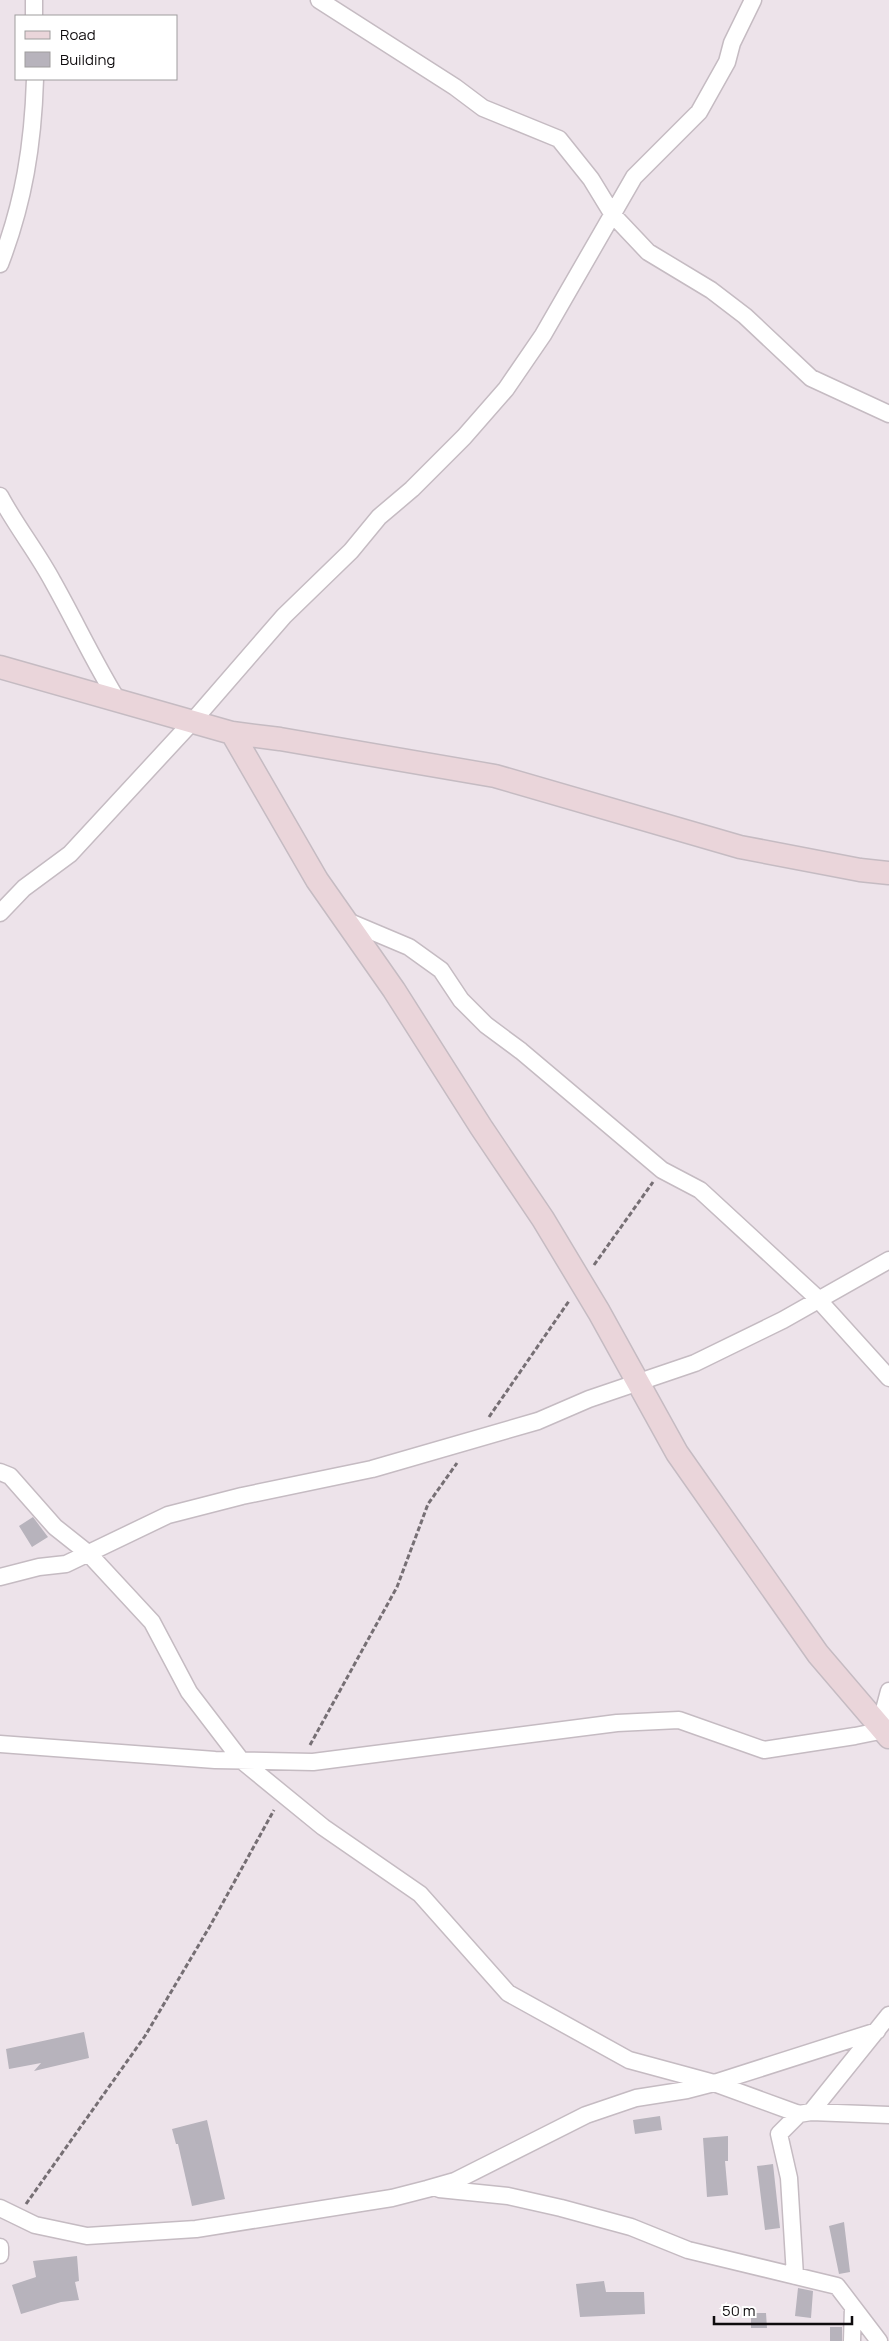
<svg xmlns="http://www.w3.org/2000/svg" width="889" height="2341" font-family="Manrope,sans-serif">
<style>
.building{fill:#b7b3bc}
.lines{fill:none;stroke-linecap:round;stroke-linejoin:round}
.street-casing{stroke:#c5bbc2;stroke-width:19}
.secondary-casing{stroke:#c5bbc2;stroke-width:25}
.path{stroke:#766f74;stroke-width:3;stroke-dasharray:5 2.5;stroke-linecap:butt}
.street{stroke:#fff;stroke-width:16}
.secondary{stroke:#ead5da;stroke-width:22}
</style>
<rect width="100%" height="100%" fill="#ede3ea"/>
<!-- building -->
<path class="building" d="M33,1517L48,1537L32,1547L19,1526Z
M84,2032L89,2058L34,2071L41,2063L9,2069L6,2049Z
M660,2116L662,2130L635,2134L633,2120Z
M207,2120L225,2199L192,2206L178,2144H176L172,2129Z
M728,2136V2161H725L728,2195L707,2197L703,2138Z
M773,2164L780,2228L765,2230L757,2166Z
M844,2222L850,2272L839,2274L829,2226Z
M77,2256L79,2281L75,2282L79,2300L61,2302L21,2314L12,2285L36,2277L33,2261Z
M604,2281L606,2292H644L645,2314L580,2317L576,2284Z
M798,2288L813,2291L811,2318L795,2316Z
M751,2313H766L767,2328H751Z
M830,2327H842V2341H830Z"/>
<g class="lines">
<!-- street casing -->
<g class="street-casing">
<path id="street" d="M319,0L455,87L483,108L559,139L591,179L613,215L648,252L711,290L745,316L811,378L889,414
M34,16V0
M0,264C24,202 33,144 35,79
M0,496C16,526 37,552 53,582C75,621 94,662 118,701
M0,913L24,888L70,854L192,722L284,616L351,551L379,517L412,489L464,437L506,389L543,335L634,177L699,112L727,62L732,43L753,0
M345,920L409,947L441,970L461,1000L486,1025L521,1051L662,1170L700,1190L815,1296L889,1378
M0,1472L10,1476L55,1527L89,1554L152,1622L189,1692L241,1760L323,1827L420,1894L508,1993L629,2060L714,2083L877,2031
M0,1577L39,1567L66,1564L168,1515L242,1496L372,1469L538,1421L589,1399L695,1363L783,1320L889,1260
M880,1725L889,1691
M0,1744L215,1760L313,1762L617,1723L679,1720L764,1750L855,1736L889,1729
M811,2112L889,2015
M439,2189L508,2196L561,2208L631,2227L688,2250L837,2286L879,2341
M0,2208L35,2225L87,2236L196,2229L392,2198L427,2189L455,2181L586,2115L636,2098L687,2090L714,2083L799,2114L811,2112L889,2115
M0,2247V2255
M795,2276L789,2178L779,2134L799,2114
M852,2341L853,2307"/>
</g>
<!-- secondary casing -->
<g class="secondary-casing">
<path id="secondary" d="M0,667L232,733L280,739L495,776L740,847L860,870L889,873
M232,733L317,880L394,990L481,1127L543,1219L599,1312L677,1453L818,1654L889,1737"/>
</g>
<!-- path -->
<path class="path" d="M594,1265L653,1182
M489,1417L569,1301
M310,1745L397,1587L428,1504L457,1463
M26,2204L145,2036L210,1926L274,1810"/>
<!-- street -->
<use href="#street" class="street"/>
<!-- secondary -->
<use href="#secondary" class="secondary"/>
</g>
<!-- legend -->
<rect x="15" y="15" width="162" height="65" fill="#ffffff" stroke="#9f9d9e"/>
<rect x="25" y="31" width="25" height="8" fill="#ead5da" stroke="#9f9d9e"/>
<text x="60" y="40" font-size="15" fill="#0e0b0d">Road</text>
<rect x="25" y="52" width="25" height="15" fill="#b7b3bc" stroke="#9f9d9e"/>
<text x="60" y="65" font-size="15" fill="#0e0b0d">Building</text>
<!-- scale -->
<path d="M714 2316v8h138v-8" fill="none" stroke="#0e0b0d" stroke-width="2.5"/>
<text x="722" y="2316" font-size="15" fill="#0e0b0d" stroke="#ffffff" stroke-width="4" paint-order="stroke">50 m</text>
</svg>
